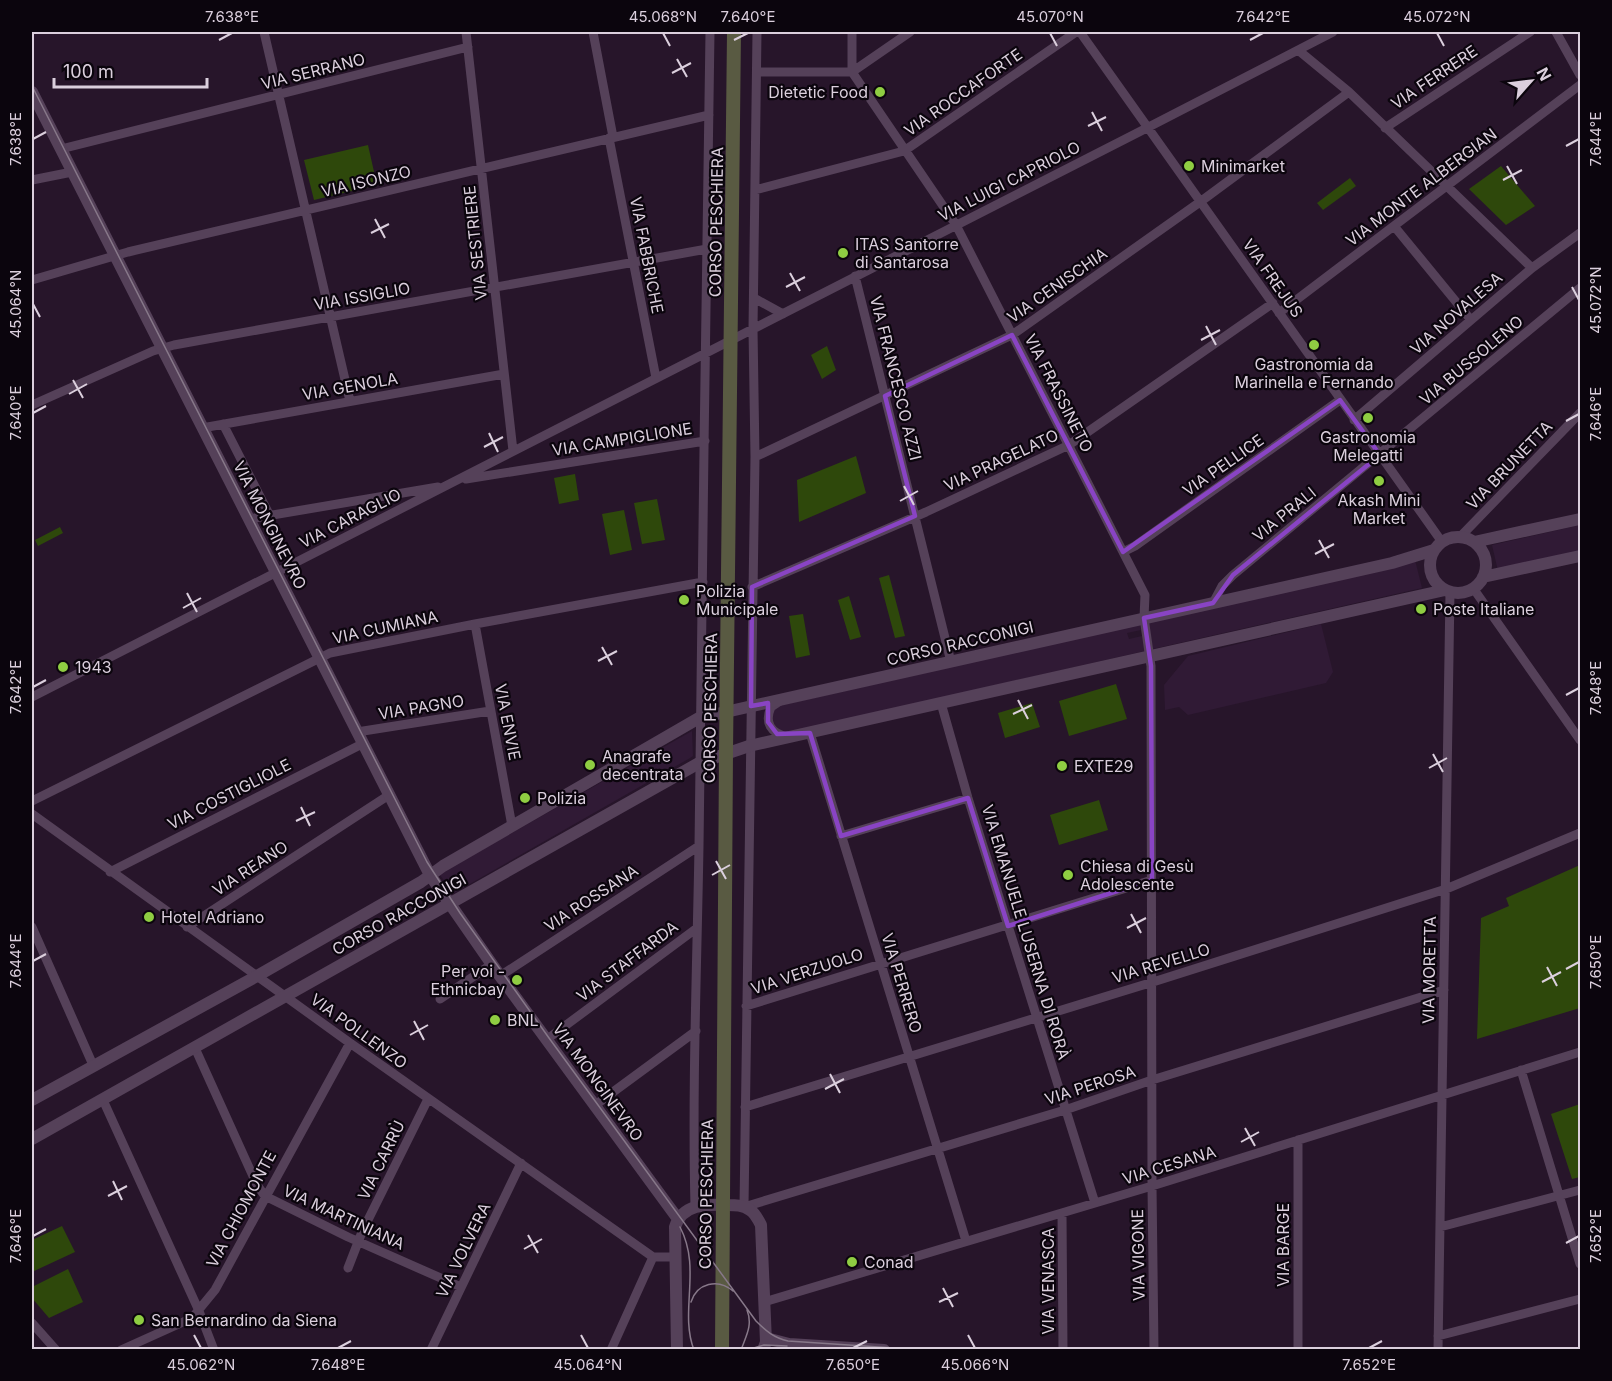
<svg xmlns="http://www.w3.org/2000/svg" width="1612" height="1381" font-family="Inter,sans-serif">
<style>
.built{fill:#301a35}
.green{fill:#2e480b}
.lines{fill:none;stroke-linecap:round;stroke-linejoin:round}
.minor{stroke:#554159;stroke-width:9}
.tertiary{stroke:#554159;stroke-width:12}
.secondary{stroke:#595a42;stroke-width:14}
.tram{stroke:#877889;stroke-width:1.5}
.marked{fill:none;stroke:#8944c4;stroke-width:4.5;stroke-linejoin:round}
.ticks{fill:none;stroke:#dbcfdd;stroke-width:2}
.poi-dot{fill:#8fcd42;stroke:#0b050d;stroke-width:2}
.labels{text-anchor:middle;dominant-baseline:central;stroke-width:4.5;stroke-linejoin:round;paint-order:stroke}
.street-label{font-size:16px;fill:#dbcfdd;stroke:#0b050d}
.poi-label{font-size:16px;fill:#dbcfdd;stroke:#0b050d;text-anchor:start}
.neatline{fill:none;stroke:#dbcfdd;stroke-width:2}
.ticks-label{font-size:15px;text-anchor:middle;fill:#dbcfdd}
</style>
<rect width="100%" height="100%" fill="#27152a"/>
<!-- built -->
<path class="built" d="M1580,525V553L1498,571L1492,545Z
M1415,560L1422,588L1153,649L1148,621Z
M1140,624L1141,630L1127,633L1129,639L1142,636L1145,651L791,732H778L771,721L774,709L778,706Z
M1321,624L1333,672L1326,683L1188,715L1179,707L1165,710L1164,685L1188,656Z
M692,731L693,756L690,758L454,893L439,874Z"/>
<!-- green -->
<path class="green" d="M368,145L377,185L314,200L304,160Z
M1501,166L1535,206L1506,225L1469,189Z
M1350,178L1356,186L1323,210L1317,203Z
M827,346L836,370L822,379L811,355Z
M856,456L866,493L799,522L797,480Z
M575,474L579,500L559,504L554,478Z
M657,499L665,540L642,544L634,503Z
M624,510L632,550L610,555L602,514Z
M60,527L63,533L38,546L35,540Z
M889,575L905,636L895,638L879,578Z
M849,596L861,637L850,640L838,600Z
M803,614L810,655L796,658L789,616Z
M1116,684L1127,719L1069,736L1059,701Z
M1032,703L1040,727L1005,738L998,713Z
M1099,800L1108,830L1059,845L1050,815Z
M1580,865V1008L1477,1039L1481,918L1509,906L1506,898Z
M1580,1104V1177L1572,1179L1551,1114Z
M62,1226L75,1252L32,1272V1240Z
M68,1269L83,1302L49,1318L32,1298V1287Z"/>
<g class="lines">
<!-- minor -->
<path class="minor" d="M264,32L350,401
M466,32L513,451
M593,32L613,137
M757,32L753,329L755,457L744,1207L1065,1110L1152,1080L1444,990
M852,32V72L956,225L1145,595L1144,618L1151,666L1152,1186L1154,1350
M1080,32L1442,542
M1556,32L1580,75
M1298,50L1349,92L1532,268
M757,72H852L910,32
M1385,128L1530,32
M609,138L656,378
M61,149L468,47
M32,180L72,172
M755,190L904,151L1076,32
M1394,226L1471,320
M855,276L951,662
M32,280L128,252L709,115
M754,298L783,314
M1279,313L1580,85
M32,405L153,351L174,345L707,249
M1354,420L1532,268L1580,233
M223,424L270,516
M202,428L504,374
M755,457L1012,335L1200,202L1349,92
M466,479L705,441
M249,519L438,487
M1460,537L1580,413
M1123,552L1135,546L1340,400
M752,587L926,512L1069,445L1273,303
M1473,588L1580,740
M1213,603L1222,586L1233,575L1580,288
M475,624L512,826
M32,697L1139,132L1333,32
M780,701L771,707C764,723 771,733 787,737
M941,703L968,798L1095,1203
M357,732L490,711
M810,733L966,1241
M32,801L330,653L475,624L703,582
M32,814L350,1043L653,1257H675
M841,836L968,798
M110,872L362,744
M32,927L93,1065
M187,927L389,795
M500,976L699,846
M440,999L492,964
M746,1006L1152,880
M546,1040L697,928
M195,1048L257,1185L265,1196L348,1237L461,1287
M1521,1070L1580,1264
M103,1100L199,1311L214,1350
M594,1106L696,1031
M745,1107L1153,982L1446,889L1580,833
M1298,1140V1350
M695,1207C692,1087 697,966 699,846C702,575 706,303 710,32
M1062,1213L1063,1350
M1440,1227L1580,1190
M348,1268L362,1232L428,1099
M764,1302L1152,1186L1580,1052
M32,1323L56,1350
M1438,1336L1580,1299
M121,1350L192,1318L215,1290L350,1043
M431,1350L521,1163
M611,1350L653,1257
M1438,1350L1450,592"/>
<!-- tertiary -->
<path class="tertiary" d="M32,92L430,875L500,976L678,1219
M1430 565a28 28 0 1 1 56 0a28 28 0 1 1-56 0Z
M1474,542L1580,519
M1483,577L1580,556
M32,1100L257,976L421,882L443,866L699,718L1392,563L1434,550
M32,1139L699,763L749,746L1445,590
M766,1338L789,1344L884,1350
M677,1350L675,1227C682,1204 706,1204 727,1205C735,1205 743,1205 750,1210C755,1213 758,1219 761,1225L766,1342L763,1350"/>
<!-- secondary -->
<path class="secondary" d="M722,1350L726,753L734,32"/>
<!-- tram -->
<path class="tram" d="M32,86L427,862L460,913L549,1038L756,1321C766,1331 774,1338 788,1341L924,1350
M680,1227C702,1269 679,1311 694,1350
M691,1302C697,1283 718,1278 733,1291
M741,1350C746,1336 753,1325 747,1310
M747,1350L764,1345L787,1346"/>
</g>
<!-- marked area -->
<path class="marked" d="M1012,335L1123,552L1340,400L1380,455L1233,575L1213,603L1144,618L1151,666L1152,880L1008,926L968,798L841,836L810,733L777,734L768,722V703L751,706L752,587L915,516L885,396Z"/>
<!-- ticks -->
<path class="ticks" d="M663,33L670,46M1050,33L1057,46M1437,33L1444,46M219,40L232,33M734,40L748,33M1250,40L1263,33M677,59L687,77M672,73L691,63M1092,112L1102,131M1088,126L1106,117M33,139L46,132M1566,146L1579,139M1507,166L1517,184M1503,180L1522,170M375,219L385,238M371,233L389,224M790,273L800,291M786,287L805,277M1572,287L1579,300M33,304L40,317M1206,326L1216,345M1201,340L1220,330M73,380L83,398M69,394L87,384M33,413L46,406M1566,421L1579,414M489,433L498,452M484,447L503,437M904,486L914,505M900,501L918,491M1319,540L1329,558M1315,554L1334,544M187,593L197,612M183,608L201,598M602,647L612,665M598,661L617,651M33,687L46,680M1566,695L1579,688M1018,700L1028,719M1013,714L1032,705M1433,754L1443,772M1429,768L1447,758M301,807L310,826M296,821L315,812M716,861L726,879M712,875L730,865M1131,914L1141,933M1127,928L1146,918M33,961L46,954M1547,967L1557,986M1566,969L1579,962M1542,982L1561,972M414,1021L424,1040M410,1035L428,1025M830,1074L840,1093M825,1089L844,1079M1245,1128L1255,1146M1241,1142L1259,1132M113,1181L122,1200M108,1196L127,1186M528,1235L538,1253M33,1236L46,1229M1566,1243L1579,1236M524,1249L542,1239M943,1288L953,1307M939,1302L958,1293M194,1335L201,1348M581,1335L588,1348M968,1335L975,1348M338,1348L351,1341M853,1348L867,1341M1369,1348L1382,1341"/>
<!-- markers -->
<g class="poi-dot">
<circle cx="880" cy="92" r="6"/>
<circle cx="1189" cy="166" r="6"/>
<circle cx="843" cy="253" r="6"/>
<circle cx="1314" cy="345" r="6"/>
<circle cx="1368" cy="418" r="6"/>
<circle cx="1379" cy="481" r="6"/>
<circle cx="684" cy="600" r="6"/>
<circle cx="1421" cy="609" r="6"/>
<circle cx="63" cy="667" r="6"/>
<circle cx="590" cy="765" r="6"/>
<circle cx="1062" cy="766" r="6"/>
<circle cx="525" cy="798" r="6"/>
<circle cx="1068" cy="875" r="6"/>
<circle cx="149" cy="917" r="6"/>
<circle cx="517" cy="980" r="6"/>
<circle cx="495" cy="1020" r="6"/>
<circle cx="852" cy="1262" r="6"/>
<circle cx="139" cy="1320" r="6"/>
</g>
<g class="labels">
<!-- street labels -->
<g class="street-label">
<text transform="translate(313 71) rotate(-14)">VIA SERRANO</text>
<text transform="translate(1434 77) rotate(-34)">VIA FERRERE</text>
<text transform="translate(963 92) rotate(-35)">VIA ROCCAFORTE</text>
<text transform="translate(366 181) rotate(-13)">VIA ISONZO</text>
<text transform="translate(1009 181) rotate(-27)">VIA LUIGI CAPRIOLO</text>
<text transform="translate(1421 187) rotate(-37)">VIA MONTE ALBERGIAN</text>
<text transform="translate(716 222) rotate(-89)">CORSO PESCHIERA</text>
<text transform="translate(475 243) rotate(-96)">VIA SESTRIERE</text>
<text transform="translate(647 255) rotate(79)">VIA FABBRICHE</text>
<text transform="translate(1273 278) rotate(55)">VIA FREJUS</text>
<text transform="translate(1057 285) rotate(-35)">VIA CENISCHIA</text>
<text transform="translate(362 296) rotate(-10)">VIA ISSIGLIO</text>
<text transform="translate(1456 313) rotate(-41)">VIA NOVALESA</text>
<text transform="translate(1471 360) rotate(-40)">VIA BUSSOLENO</text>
<text transform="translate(896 378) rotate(76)">VIA FRANCESCO AZZI</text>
<text transform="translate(350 386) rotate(-10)">VIA GENOLA</text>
<text transform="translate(1059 393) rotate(63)">VIA FRASSINETO</text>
<text transform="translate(622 439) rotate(-9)">VIA CAMPIGLIONE</text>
<text transform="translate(1001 460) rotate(-25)">VIA PRAGELATO</text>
<text transform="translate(1223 465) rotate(-35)">VIA PELLICE</text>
<text transform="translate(1509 465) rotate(-46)">VIA BRUNETTA</text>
<text transform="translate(1284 514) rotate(-39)">VIA PRALI</text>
<text transform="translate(350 518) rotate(-27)">VIA CARAGLIO</text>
<text transform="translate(270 525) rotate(63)">VIA MONGINEVRO</text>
<text transform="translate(385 627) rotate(-12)">VIA CUMIANA</text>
<text transform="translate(960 643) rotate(-13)">CORSO RACCONIGI</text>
<text transform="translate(421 707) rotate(-9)">VIA PAGNO</text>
<text transform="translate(710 708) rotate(-89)">CORSO PESCHIERA</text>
<text transform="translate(508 722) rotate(79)">VIA ENVIE</text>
<text transform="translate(229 794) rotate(-27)">VIA COSTIGLIOLE</text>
<text transform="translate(250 868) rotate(-33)">VIA REANO</text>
<text transform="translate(591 898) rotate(-33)">VIA ROSSANA</text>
<text transform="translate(399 914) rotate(-29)">CORSO RACCONIGI</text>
<text transform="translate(1026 932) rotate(73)">VIA EMANUELE LUSERNA DI RORÀ</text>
<text transform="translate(627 961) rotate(-37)">VIA STAFFARDA</text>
<text transform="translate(1161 963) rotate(-17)">VIA REVELLO</text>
<text transform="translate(1429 970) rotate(-89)">VIA MORETTA</text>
<text transform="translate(807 971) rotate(-18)">VIA VERZUOLO</text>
<text transform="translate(902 983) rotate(73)">VIA PERRERO</text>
<text transform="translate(359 1031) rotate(36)">VIA POLLENZO</text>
<text transform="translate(598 1082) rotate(54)">VIA MONGINEVRO</text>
<text transform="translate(1090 1085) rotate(-18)">VIA PEROSA</text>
<text transform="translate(381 1160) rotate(-64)">VIA CARRÙ</text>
<text transform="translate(1169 1165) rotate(-17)">VIA CESANA</text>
<text transform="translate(706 1194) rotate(-89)">CORSO PESCHIERA</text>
<text transform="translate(241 1209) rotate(-62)">VIA CHIOMONTE</text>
<text transform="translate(344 1217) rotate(25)">VIA MARTINIANA</text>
<text transform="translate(1283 1245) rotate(-90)">VIA BARGE</text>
<text transform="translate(463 1250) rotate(-64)">VIA VOLVERA</text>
<text transform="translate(1138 1255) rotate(-91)">VIA VIGONE</text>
<text transform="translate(1048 1281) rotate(-90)">VIA VENASCA</text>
</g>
<!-- poi labels -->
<g class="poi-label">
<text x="868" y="92" text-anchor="end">Dietetic Food</text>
<text x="1201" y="166">Minimarket</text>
<text x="855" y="244">ITAS Santorre<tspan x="855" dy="18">di Santarosa</tspan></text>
<text x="1314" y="364" text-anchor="middle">Gastronomia da<tspan x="1314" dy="18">Marinella e Fernando</tspan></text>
<text x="1368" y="437" text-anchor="middle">Gastronomia<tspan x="1368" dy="18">Melegatti</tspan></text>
<text x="1379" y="500" text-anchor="middle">Akash Mini<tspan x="1379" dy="18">Market</tspan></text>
<text x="696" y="591">Polizia<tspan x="696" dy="18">Municipale</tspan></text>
<text x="1433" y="609">Poste Italiane</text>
<text x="75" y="667">1943</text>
<text x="602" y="756">Anagrafe<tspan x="602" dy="18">decentrata</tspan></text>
<text x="1074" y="766">EXTE29</text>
<text x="537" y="798">Polizia</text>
<text x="1080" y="866">Chiesa di Gesù<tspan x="1080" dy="18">Adolescente</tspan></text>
<text x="161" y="917">Hotel Adriano</text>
<text x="505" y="971" text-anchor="end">Per voi -<tspan x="505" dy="18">Ethnicbay</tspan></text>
<text x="507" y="1020">BNL</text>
<text x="864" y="1262">Conad</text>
<text x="151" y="1320">San Bernardino da Siena</text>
</g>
</g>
<!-- border -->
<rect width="1612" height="1381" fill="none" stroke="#0b050d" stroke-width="66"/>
<!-- north arrow -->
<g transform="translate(1531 81) rotate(62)" stroke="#0b050d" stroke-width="4.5" paint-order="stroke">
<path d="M0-4.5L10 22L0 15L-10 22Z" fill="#dbcfdd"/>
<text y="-9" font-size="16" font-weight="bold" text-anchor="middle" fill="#dbcfdd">N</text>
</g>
<!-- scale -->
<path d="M54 78v9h153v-9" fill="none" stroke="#dbcfdd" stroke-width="3"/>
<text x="63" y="78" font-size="18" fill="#dbcfdd" stroke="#0b050d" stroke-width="4.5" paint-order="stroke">100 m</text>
<rect x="33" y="33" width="1546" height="1315" class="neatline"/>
<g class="ticks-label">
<text x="232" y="22">7.638°E</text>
<text x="663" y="22">45.068°N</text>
<text x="748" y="22">7.640°E</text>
<text x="1050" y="22">45.070°N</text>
<text x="1263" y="22">7.642°E</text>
<text x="1437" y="22">45.072°N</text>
<text transform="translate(16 139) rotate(-90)" y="5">7.638°E</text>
<text transform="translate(1596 139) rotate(-90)" y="5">7.644°E</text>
<text transform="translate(1596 300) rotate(-90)" y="5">45.072°N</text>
<text transform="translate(16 304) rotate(-90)" y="5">45.064°N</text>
<text transform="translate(16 413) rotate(-90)" y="5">7.640°E</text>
<text transform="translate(1596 414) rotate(-90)" y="5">7.646°E</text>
<text transform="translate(16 687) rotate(-90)" y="5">7.642°E</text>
<text transform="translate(1596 688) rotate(-90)" y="5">7.648°E</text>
<text transform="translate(16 961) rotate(-90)" y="5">7.644°E</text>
<text transform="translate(1596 962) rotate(-90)" y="5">7.650°E</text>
<text transform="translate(16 1236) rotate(-90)" y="5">7.646°E</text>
<text transform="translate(1596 1236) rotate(-90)" y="5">7.652°E</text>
<text x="201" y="1370">45.062°N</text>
<text x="338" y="1370">7.648°E</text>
<text x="588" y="1370">45.064°N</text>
<text x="853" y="1370">7.650°E</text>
<text x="975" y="1370">45.066°N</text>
<text x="1369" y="1370">7.652°E</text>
</g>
</svg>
